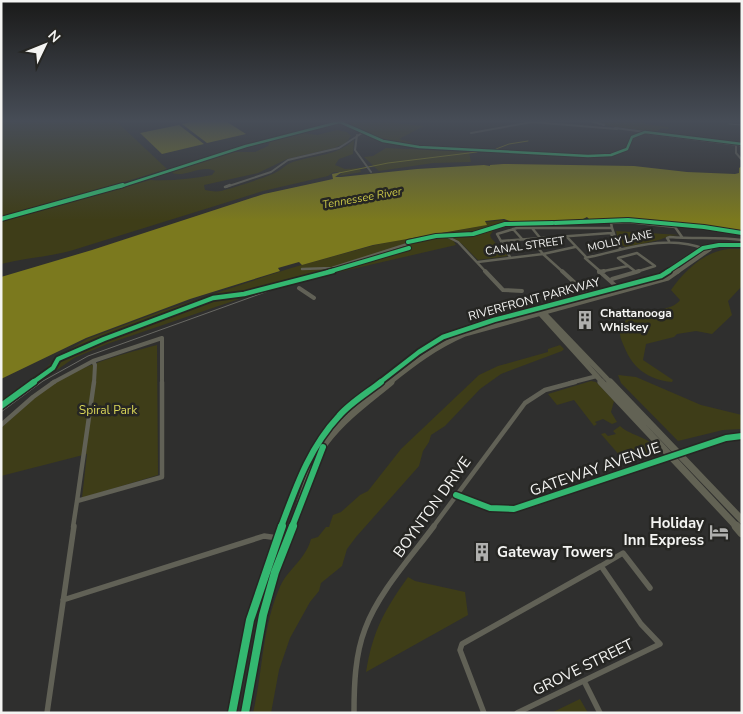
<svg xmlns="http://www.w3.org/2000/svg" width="743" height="714" font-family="'Nunito Sans',sans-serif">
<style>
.green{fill:#3e3d18}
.water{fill:#7b791e}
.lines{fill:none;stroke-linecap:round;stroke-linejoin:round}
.stream{stroke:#7b791e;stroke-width:1}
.minor-far4{stroke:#616156;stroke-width:2}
.minor-far3{stroke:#616156;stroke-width:2.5}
.minor-far2{stroke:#616156;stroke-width:4}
.minor-far1{stroke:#616156;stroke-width:4.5}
.minor{stroke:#616156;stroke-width:5.5}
.secondary-far4{stroke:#626254;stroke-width:3}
.secondary-far3{stroke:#626254;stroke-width:4}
.secondary-far2{stroke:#626254;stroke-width:5}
.secondary-far1{stroke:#626254;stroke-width:7}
.secondary{stroke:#626254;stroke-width:9}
.rail{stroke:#686863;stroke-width:1}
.cycleway-far4-casing{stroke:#262623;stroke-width:4.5}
.cycleway-far3-casing{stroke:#262623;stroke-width:6}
.cycleway-far2-casing{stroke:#262623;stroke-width:8}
.cycleway-far1-casing{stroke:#262623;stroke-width:9}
.cycleway-casing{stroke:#262623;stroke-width:11}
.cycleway-far4{stroke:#33b770;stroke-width:2.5}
.cycleway-far3{stroke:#33b770;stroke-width:4}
.cycleway-far2{stroke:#33b770;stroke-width:4.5}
.cycleway-far1{stroke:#33b770;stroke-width:6}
.cycleway{stroke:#33b770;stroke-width:8}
.labels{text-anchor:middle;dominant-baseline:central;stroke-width:5;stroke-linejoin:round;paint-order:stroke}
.far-water-label{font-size:11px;font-style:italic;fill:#cac748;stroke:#262623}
.far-street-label{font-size:11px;fill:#f4f4f2;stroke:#262623}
.street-label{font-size:12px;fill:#f4f4f2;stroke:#262623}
.poi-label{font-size:12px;font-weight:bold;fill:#f4f4f2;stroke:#262623;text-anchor:start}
.park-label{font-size:12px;fill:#dad659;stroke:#262623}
.near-street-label{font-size:15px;fill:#f4f4f2;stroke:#262623}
.near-poi-label{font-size:15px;font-weight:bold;fill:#f4f4f2;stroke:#262623;text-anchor:end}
</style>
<rect width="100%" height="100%" fill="#2f2f2e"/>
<!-- green -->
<path class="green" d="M1,120H115L167,169L78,196L1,216Z
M353,120H396L393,121L395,123L424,126L399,139L413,143C398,149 362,133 348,123Z
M594,120H643L645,124L668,127L669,129L661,128L656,132L608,126Z
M337,130L347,132L351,136L346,143L334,148L287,159L258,173L204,185L205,190C211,191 215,192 221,191C232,188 272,176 280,170C284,167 287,164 293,162C314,155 337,156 354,140L353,154L339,159L335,165L345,169L360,168L361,172L339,176L343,172H334L328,176L263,191L70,251C47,257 24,258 1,264V222L150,180C171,181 192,179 212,175L215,171C202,164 185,178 172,173L179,168L230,152H255L268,146L270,142L279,138L303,133L317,135Z
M386,148L469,152L471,162L433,163L379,171L364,157L373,156Z
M503,220L511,223L495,225L488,228L493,231L490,235L491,238L508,256L478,260L462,244L451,237L456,245L274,287L107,344L74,358L1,409V400L45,369L57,357L87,339L159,312L291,268L375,245L423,235L448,234V232L486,225V222Z
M616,231L680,235L668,236C664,240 635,245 626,247L619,244Z
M728,249H742V286L728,301L732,315L712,334L696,331L677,334L674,337L646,344L643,360L673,380L672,382C659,381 646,376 637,367C630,360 627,353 623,344C605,306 668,318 680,300L671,290C685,270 704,252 728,249Z
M157,345L158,475L82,498L87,454L1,476V428C13,416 25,403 39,393C74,367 115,356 157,345Z
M560,345L564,349L562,351L501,374L480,389L445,426L431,435L429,442L423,451L419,466L356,537L347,549L342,566L321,583L319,591L310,602L290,638L279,670L271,713H253C263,671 262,629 279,589C287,569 305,561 311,539L318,537L326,527H329L333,515L341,512L360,495L368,491L401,449L479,375L498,366L548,352V349Z
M618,375L636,377L701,405L742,415V429L723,430L678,441L621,383Z
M591,381L596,382L614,401L611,412L617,422L612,424L603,419L595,422L597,424L594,426L574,400L557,405L548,394Z
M620,426C632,437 652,437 658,452L627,464L601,434L605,433L608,436L616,434L613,431Z
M408,577L415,581L465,592L468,615L366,672C373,630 384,611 408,577Z
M580,699L588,713H551Z"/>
<!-- water -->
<path class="water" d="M202,120H224L246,134L207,143L182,124Z
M179,125L204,144L162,154L140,133Z
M503,164L634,166L687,172L735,174L739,173V168L742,166V231L656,221L589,219L587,217L581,220L513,222L504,219L485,221L487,225L373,245L302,265L299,262L278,268L280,271L190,299L86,338L1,379V277L92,250L264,194L333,179L332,174L342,172L335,177H341L417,169L484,165L490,166V165Z"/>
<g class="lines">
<!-- stream -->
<path class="stream" d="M496,149L509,144L528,141
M339,173L388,163L477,152"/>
<!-- minor-far4 -->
<path class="minor-far4" d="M588,120L604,125
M615,128L645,132
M471,133L532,122L617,129
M357,135L355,150L371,172
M736,143V153L742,160
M119,187L246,146L340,122
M226,187L271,172L288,160L339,148L362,133"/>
<!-- minor-far3 -->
<path class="minor-far3" d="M225,187L230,185
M1,219L123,185
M532,228L541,239
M612,228L617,243L620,246
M513,229L522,239
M611,233L614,243L621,249
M567,237L586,257
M531,239L543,254L563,272
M501,241L611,233
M669,241L667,238L670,237C694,239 718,237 742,240
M637,253L655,266L636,272L618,258Z
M510,257L497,234L517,228H612L611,223L628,222L675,227L682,237
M478,262L543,254L575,247
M302,269L332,268L423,239L446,236L458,242L486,272
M599,272L628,266
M601,272L585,258C624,250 666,233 705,249"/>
<!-- minor-far2 -->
<path class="minor-far2" d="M485,271L503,290L522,291
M562,271L588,295
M599,271L617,287
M599,272L604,271
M636,272L639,271
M612,279L636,272
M299,288L314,298
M52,383L93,361
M94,383L95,365L93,361L162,338V383
M570,383L597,376"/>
<!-- minor-far1 -->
<path class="minor-far1" d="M1,425L33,397L54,382
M679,454L726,438L742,436
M456,495L490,508L514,509L670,457
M77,501L94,382
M77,501L162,477V382
M73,527L77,501
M433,527L525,403L545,390L575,382"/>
<!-- minor -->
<path class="minor" d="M601,566L623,553L650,588
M63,600L264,536L278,538
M584,681L600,713
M47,713L74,526
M354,713C354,685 355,655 365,629C378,593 411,557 434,526
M484,713L460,650L462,644L601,566L641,624L660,644L517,713"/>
<!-- secondary-far4 -->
<path class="secondary-far4" d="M340,122L383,141L419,147L588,156L611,155L627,149L632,137L645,132L742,144
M340,122L349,120"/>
<!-- secondary-far3 -->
<path class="secondary-far3" d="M667,272L703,248L719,245H742
M677,272L710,249"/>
<!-- secondary-far2 -->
<path class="secondary-far2" d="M537,310L603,383
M541,310L611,383
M379,383L419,352L443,337L494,320L661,276L669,271
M389,383C414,363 435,347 465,334L668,278L678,271"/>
<!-- secondary-far1 -->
<path class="secondary-far1" d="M601,382L737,527
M610,382L742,520
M281,527C296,487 309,448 339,416C350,403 367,393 381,382
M292,527C301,503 311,462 326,442C344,418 368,401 391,382"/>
<!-- secondary -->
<path class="secondary" d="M736,526L742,533
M232,713L250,620L282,526
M245,713L263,615L275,572L292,526"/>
<!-- rail -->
<path class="rail" d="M729,124L742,125
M648,134L742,146
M1,412L43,381L88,356L271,290L318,276"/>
<!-- cycleway-far4 casing -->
<g class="cycleway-far4-casing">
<path id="cycleway-far4" d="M340,122L383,141L419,147L588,156L611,155L627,149L632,137L645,132L742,144
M119,187L246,146L347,120"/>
</g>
<!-- cycleway-far3 casing -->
<g class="cycleway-far3-casing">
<path id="cycleway-far3" d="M1,219L123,185
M555,223L628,220L704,227L742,233
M408,242L436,236L473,234L505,224L553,223
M328,272L409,248
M667,272L703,248L719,245H742"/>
</g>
<!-- cycleway-far2 casing -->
<g class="cycleway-far2-casing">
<path id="cycleway-far2" d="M32,383L53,368L58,359L104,339L213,298L244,294L333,271
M379,383L419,352L443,337L494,320L661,276L669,271"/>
</g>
<!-- cycleway-far1 casing -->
<g class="cycleway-far1-casing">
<path id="cycleway-far1" d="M1,406L34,382
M456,495L490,508L514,509L726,438L742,436
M281,527C296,487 309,448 339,416C350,403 367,393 381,382
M292,527L323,447"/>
</g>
<!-- cycleway casing -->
<g class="cycleway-casing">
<path id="cycleway" d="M232,713L250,620L282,526
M245,713L263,615L275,572L293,526"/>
</g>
<!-- cycleway-far4 -->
<use href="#cycleway-far4" class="cycleway-far4"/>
<!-- cycleway-far3 -->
<use href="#cycleway-far3" class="cycleway-far3"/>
<!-- cycleway-far2 -->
<use href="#cycleway-far2" class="cycleway-far2"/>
<!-- cycleway-far1 -->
<use href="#cycleway-far1" class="cycleway-far1"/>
<!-- cycleway -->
<use href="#cycleway" class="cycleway"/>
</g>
<!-- sky -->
<linearGradient id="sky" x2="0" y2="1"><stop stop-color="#1a1a19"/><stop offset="0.55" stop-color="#474d57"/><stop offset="1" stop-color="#474d57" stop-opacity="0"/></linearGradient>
<rect width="743" height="220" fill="url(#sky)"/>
<!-- icons -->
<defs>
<g id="building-bare" transform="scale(1.5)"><path d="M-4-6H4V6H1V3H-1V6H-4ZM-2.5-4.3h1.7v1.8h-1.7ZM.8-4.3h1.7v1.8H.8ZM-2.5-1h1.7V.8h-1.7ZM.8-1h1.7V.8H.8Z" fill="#afafad" stroke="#262623" stroke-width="2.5" paint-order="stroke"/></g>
<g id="hotel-bare" transform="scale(1.5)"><path d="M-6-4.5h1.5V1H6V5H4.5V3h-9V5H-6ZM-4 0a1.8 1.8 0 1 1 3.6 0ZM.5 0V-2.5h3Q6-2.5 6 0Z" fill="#afafad" stroke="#262623" stroke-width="2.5" paint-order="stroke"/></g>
</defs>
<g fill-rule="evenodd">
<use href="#building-bare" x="585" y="320"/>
<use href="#hotel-bare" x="719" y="532"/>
<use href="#building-bare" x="482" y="552"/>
</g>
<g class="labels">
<!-- far-water labels -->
<g class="far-water-label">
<text transform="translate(362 198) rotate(-10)">Tennessee River</text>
</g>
<!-- far-street labels -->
<g class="far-street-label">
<text transform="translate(620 241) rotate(-13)">MOLLY LANE</text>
<text transform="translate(525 246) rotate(-8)">CANAL STREET</text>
</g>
<!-- street labels -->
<g class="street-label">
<text transform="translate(534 299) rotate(-15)">RIVERFRONT PARKWAY</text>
</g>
<!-- poi labels -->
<g class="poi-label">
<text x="600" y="313">Chattanooga<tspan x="600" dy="14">Whiskey</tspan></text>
</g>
<!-- park labels -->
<g class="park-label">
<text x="108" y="410">Spiral Park</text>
</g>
<!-- near-street labels -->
<g class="near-street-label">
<text transform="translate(595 469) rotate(-19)">GATEWAY AVENUE</text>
<text transform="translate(432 507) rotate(-54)">BOYNTON DRIVE</text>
<text transform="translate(583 667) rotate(-26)">GROVE STREET</text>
</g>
<!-- near-poi labels -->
<g class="near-poi-label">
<text x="704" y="523">Holiday<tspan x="704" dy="17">Inn Express</tspan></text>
<text x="497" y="552" text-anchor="start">Gateway Towers</text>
</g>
</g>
<!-- border -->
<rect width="743" height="714" fill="none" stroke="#f4f4f2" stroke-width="5"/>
<!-- north arrow -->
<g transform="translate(45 45) rotate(47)" stroke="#262623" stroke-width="4" paint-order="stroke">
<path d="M0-4L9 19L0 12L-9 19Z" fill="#f4f4f2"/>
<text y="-8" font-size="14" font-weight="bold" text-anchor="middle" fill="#f4f4f2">N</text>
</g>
</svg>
